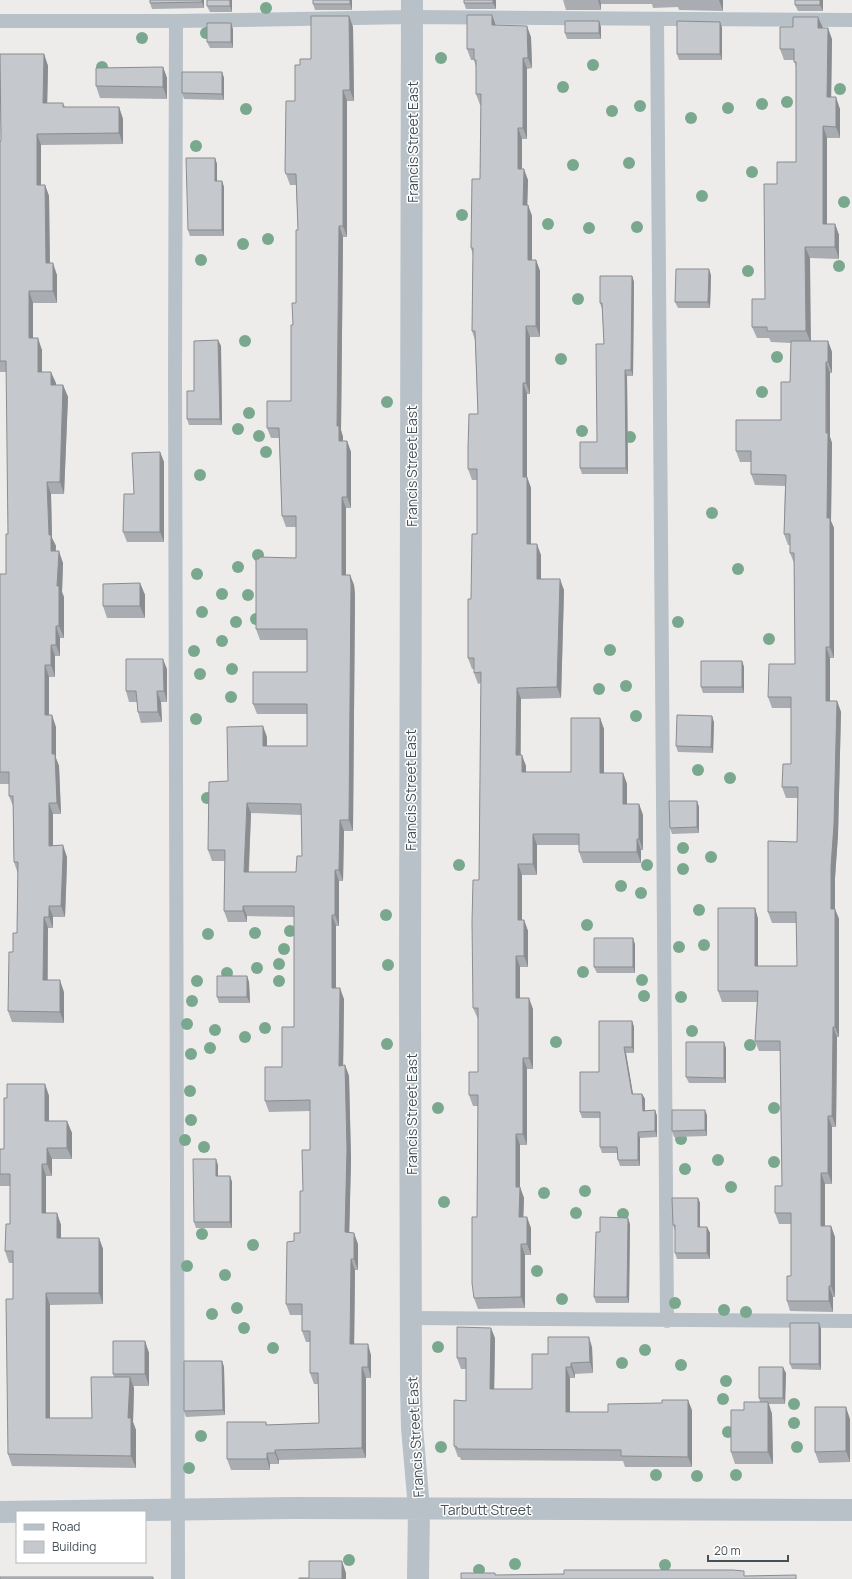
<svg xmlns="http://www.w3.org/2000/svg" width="852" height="1579" font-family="Manrope,sans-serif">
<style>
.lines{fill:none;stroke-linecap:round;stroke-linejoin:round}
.lane{stroke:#b7c1c7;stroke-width:14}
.street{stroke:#b7c1c7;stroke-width:22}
.tree{fill:#7aa88e}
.wall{fill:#a9adb1;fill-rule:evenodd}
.shaded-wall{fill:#8a8d90}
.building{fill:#c5c9ce;stroke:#8a8d90;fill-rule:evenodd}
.labels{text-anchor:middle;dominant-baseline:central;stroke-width:3;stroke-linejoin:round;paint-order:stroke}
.street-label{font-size:14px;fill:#455057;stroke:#fff}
</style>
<rect width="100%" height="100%" fill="#eeebeb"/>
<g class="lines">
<!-- lane -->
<path class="lane" d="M657,19L667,1321
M0,21H176
M412,1318L852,1321
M178,1579L175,377L176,21L412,17L852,20"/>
<!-- street -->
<path class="street" d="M412,0L410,980L411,1387L412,1428L419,1508L418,1579
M0,1512L294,1508L852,1510"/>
</g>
<!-- trees -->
<g class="tree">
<circle cx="266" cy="8" r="6"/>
<circle cx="206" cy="33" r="6"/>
<circle cx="142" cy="38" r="6"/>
<circle cx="441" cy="58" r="6"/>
<circle cx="593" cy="65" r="6"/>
<circle cx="102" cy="67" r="6"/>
<circle cx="563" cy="87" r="6"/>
<circle cx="840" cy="89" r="6"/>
<circle cx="787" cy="102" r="6"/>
<circle cx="762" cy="104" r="6"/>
<circle cx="640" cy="106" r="6"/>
<circle cx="728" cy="108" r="6"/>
<circle cx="246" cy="109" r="6"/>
<circle cx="612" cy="111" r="6"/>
<circle cx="691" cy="118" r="6"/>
<circle cx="196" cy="146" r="6"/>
<circle cx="629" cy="163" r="6"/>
<circle cx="573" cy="165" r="6"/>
<circle cx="752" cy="172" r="6"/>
<circle cx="702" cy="196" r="6"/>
<circle cx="844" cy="202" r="6"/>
<circle cx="462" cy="215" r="6"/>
<circle cx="548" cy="224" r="6"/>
<circle cx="637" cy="227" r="6"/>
<circle cx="589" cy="228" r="6"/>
<circle cx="268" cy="239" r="6"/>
<circle cx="243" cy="244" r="6"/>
<circle cx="201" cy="260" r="6"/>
<circle cx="839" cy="266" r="6"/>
<circle cx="748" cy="271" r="6"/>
<circle cx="578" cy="299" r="6"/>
<circle cx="245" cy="341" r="6"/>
<circle cx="777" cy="357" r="6"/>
<circle cx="561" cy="359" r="6"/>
<circle cx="762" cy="392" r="6"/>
<circle cx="387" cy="402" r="6"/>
<circle cx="249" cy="413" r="6"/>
<circle cx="238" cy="429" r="6"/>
<circle cx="582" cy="431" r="6"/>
<circle cx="259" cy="436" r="6"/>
<circle cx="630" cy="437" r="6"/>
<circle cx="266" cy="452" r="6"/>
<circle cx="200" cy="475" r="6"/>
<circle cx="712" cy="513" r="6"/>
<circle cx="258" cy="555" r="6"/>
<circle cx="238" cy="567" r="6"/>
<circle cx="738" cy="569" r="6"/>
<circle cx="197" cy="574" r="6"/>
<circle cx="222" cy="594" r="6"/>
<circle cx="248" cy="595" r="6"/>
<circle cx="202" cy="612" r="6"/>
<circle cx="256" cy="619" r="6"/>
<circle cx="236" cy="622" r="6"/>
<circle cx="678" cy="622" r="6"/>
<circle cx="769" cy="639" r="6"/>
<circle cx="222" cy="641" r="6"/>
<circle cx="610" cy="650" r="6"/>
<circle cx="194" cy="651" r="6"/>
<circle cx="232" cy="669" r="6"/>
<circle cx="200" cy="674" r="6"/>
<circle cx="626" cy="686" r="6"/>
<circle cx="599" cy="689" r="6"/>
<circle cx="231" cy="697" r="6"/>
<circle cx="636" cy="716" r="6"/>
<circle cx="196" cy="719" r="6"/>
<circle cx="698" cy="770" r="6"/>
<circle cx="730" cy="778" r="6"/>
<circle cx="207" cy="798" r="6"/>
<circle cx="683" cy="848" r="6"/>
<circle cx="711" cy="857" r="6"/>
<circle cx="459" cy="865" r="6"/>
<circle cx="647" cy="865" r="6"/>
<circle cx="683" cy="869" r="6"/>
<circle cx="621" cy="886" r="6"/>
<circle cx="641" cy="893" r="6"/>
<circle cx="699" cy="910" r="6"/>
<circle cx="386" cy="915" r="6"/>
<circle cx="587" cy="925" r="6"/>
<circle cx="290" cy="931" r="6"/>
<circle cx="255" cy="933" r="6"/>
<circle cx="208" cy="934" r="6"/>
<circle cx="704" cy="945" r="6"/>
<circle cx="679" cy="947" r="6"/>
<circle cx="284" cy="949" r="6"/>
<circle cx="279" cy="964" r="6"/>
<circle cx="388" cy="965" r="6"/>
<circle cx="257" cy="968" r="6"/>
<circle cx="583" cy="972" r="6"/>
<circle cx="227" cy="973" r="6"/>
<circle cx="642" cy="980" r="6"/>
<circle cx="197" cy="981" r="6"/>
<circle cx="279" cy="981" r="6"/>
<circle cx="644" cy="996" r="6"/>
<circle cx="681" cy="997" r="6"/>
<circle cx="192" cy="1001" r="6"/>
<circle cx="187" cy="1024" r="6"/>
<circle cx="265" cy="1028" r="6"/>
<circle cx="215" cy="1030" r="6"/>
<circle cx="692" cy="1031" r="6"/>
<circle cx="245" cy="1037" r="6"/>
<circle cx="556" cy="1042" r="6"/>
<circle cx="387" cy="1044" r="6"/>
<circle cx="750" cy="1045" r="6"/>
<circle cx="210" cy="1048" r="6"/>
<circle cx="191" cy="1054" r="6"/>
<circle cx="190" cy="1091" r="6"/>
<circle cx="438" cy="1108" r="6"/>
<circle cx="774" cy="1108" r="6"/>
<circle cx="191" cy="1120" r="6"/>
<circle cx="681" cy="1139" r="6"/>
<circle cx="185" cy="1140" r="6"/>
<circle cx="204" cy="1147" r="6"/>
<circle cx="718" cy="1160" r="6"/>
<circle cx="774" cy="1162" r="6"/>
<circle cx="685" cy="1169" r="6"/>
<circle cx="731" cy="1187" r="6"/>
<circle cx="585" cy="1191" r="6"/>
<circle cx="544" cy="1193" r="6"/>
<circle cx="444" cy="1202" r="6"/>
<circle cx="576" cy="1213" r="6"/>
<circle cx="623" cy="1214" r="6"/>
<circle cx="202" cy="1234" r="6"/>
<circle cx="253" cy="1245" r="6"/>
<circle cx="187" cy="1266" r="6"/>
<circle cx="537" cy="1271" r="6"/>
<circle cx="225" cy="1275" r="6"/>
<circle cx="562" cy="1299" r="6"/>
<circle cx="675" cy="1303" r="6"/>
<circle cx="237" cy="1308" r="6"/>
<circle cx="724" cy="1310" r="6"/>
<circle cx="746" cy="1312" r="6"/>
<circle cx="212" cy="1314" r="6"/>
<circle cx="244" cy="1328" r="6"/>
<circle cx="438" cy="1347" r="6"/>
<circle cx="273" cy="1348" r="6"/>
<circle cx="645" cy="1350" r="6"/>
<circle cx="622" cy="1363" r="6"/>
<circle cx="681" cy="1365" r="6"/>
<circle cx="726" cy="1381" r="6"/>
<circle cx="723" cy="1399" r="6"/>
<circle cx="794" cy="1404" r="6"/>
<circle cx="794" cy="1423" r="6"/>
<circle cx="728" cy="1432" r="6"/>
<circle cx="201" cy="1436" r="6"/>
<circle cx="441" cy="1447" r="6"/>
<circle cx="797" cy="1447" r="6"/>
<circle cx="189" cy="1468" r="6"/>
<circle cx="656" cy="1475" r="6"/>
<circle cx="736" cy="1475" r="6"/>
<circle cx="697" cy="1476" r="6"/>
<circle cx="349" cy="1560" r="6"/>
<circle cx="515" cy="1564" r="6"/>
<circle cx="665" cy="1565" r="6"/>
<circle cx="479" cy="1570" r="6"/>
</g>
<!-- wall -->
<path class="wall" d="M204,0V8L152,9L150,3Z
M207,0H232V12H210L207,6Z
M313,0H352V10H315L313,4Z
M496,0V9H466L464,3Z
M563,0H723V11L679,10L678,7L653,8L652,4H601V10H566Z
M823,0V11H798L795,5Z
M492,15L495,25L531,37L532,68L527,69V139H522V169L528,180L527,205H528L532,216V260H536L540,271V337H530V394H527V477L531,488V544L541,555V579L564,590L561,698L521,699V755L526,766V772H571L600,718L604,729V773H623L627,784V804H639L643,815V850H641V863H583L579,852V845H537V875H522V920H524L528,931V967H520V998L533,1009V1069H527V1145H520V1187L524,1198L523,1217L531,1228V1255H525V1308L478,1309L474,1298L477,1217L478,1106H473L469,1095L478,1072V1019L473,1008L479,880L481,683L478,684L474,673V669H472L468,658L471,599L477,534V480H472L468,469L478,414L475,340L472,331L473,255L471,248L480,179L481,105H480L476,94V67L474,60H471L467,49Z
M349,16L353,27L354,101H347V237H343L341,430L343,437V441H347L351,452V508H346V575H350L354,585L355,595L353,831H344L343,881H339V926H336V988L344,999L343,1066L345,1065L349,1076L351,1160L349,1233L358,1244V1270H355L354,1344L371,1355V1378H366V1458L279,1460V1464H270V1470H231L227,1459L266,1422L267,1425L319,1423L318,1384H314L310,1373V1342H306L302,1331V1315H290L286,1304L294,1241L300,1233L303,1191L310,1150V1111L269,1112L265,1101L282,1067L294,1027V917L247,916V922H228L224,911L225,861H212L208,850L228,781L267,737V746H307V714H257L253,704L307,672V640H260L256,629L296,558V527H286L282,516L279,438H271L267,428L291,401L293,325L296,303L298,230L296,185H290L285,171L300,65L311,59ZM251,813L302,815V856L296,872H249Z
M720,22L722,28V60H679L677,54Z
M601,27V39H567L565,33Z
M822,28L832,39L831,97L840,109V138H827V224H835L839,235V259L810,258V341H828L832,352V373H830V437L832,443L831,521L834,528V658H830V701H837L841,712L838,835L835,878V909L839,919V1037H837L836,1127H832V1184H825V1226H831L835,1237V1297H833V1312L790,1311L787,1301L791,1276V1224H779L775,1213L782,1186L780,1051H759L755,1041L757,1002H722L718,991L755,908L758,919V966H797V923H772L768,912L797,842L798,798H786L782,787L791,764V708H772L768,697L795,664L794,563L790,553V545H788L784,534L785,486L755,485L751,474V462H740L736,451L781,420L790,382L791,343L771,342L769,338H757L752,327L765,299L777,184L796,162V67L794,60H784L780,49Z
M233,29V48H210L207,42Z
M0,54H44L48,66L47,103H63L65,107H119L123,119V144L41,145V185H45L49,196L50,263L57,275V303H33V338L42,350V372L56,383V385H63L68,397L64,494H51L52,538L56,546L55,551L63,563L62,592L64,597V638H60V656H55V677H49V715L56,727V758L59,766L61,814H53V845L67,857V869L65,917H53V928H48V980L64,992V1023L12,1022L8,1011L13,952L17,933L18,874L14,862L13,806L9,796V784H0V574H6L8,534L7,372H0V141H1Z
M163,67L167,78V99L100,98L96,86Z
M222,72L224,78V100L184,99L182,93Z
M215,158L217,164V181H222L224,187V236H190L188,230Z
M711,275L710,308H678L675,302Z
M632,276L634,282L633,376H627L628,474H582L580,468L597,442L604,344L602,309L600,303Z
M218,340L221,346L222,425H189L187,419L194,391Z
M160,452L164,462V542H127L123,532L134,494Z
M140,583L145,595V618H107L103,606Z
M742,661L744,667V693H703L701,687Z
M167,669V702H161L162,722L141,723L138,712L137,702H129L126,691Z
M714,722L713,753L678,752L676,746Z
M697,801L699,807V833L672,834L670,828Z
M635,944V973H597L594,967Z
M247,976L249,982L250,1003H219L217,997Z
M632,1021L634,1027V1053H626L633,1094H642L645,1099V1111L655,1110L657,1116V1137L640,1138V1166H620L618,1160L617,1153H602L600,1147V1118H582L580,1112L599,1072Z
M726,1048V1083H689L686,1077Z
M45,1084L49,1096V1121H67L72,1133V1159H52V1176H46V1213H57L61,1225V1238H99L103,1249V1304L50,1305V1418H92L114,1377L113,1374L145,1341L149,1353V1386H133L134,1388L133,1422L136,1430V1468L12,1466L8,1454L13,1299V1263H9L5,1251L10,1224V1186H0V1149H4L7,1098Z
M707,1115V1136L674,1137L672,1131Z
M218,1165V1176H230L232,1182V1228H196L194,1222Z
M698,1198L700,1203V1227H707L710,1233V1259H677L675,1253V1231L673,1225Z
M630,1224L629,1303H596L594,1297L600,1232Z
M819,1323L821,1329V1370L792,1369L790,1364Z
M495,1338L494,1389H532L548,1354L592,1347L593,1373L575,1374V1378H570V1412H608L692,1410V1467H625L623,1461L461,1460L460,1457H458L454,1446L466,1401V1369H461L457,1358Z
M222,1361L224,1367L225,1415L186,1417L184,1411Z
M786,1373L785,1404H769L772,1414L773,1464H735L731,1452L744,1410L760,1402L759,1398Z
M850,1419V1462L819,1463L815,1452Z"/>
<!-- shaded-wall -->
<path class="shaded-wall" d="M202,0H204V8L202,2Z
M230,0H232V12L230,6Z
M350,0H352V10L350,4Z
M493,0H496V9L493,3Z
M598,0H600L601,4V10Z
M719,0H723V11Z
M820,0H823V11L820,5Z
M492,15L496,26L492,25Z
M349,16L353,27L354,101L350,90Z
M818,17L823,28H818Z
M599,21L601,27V39L599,33Z
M720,22L722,28V60L720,54Z
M231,23L233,29V48L231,42Z
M527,26L531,37L532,68L528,58Z
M828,28L832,39L831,109L827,97Z
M44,54L48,66L47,114L43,103Z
M523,58L527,69V139L523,128Z
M163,67L167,78V99L163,87Z
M222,72L224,78V100L222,94Z
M343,90L347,101V237L343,226Z
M836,97L840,109V138L836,127Z
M119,107L123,119V144L119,133Z
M823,126L827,138V235L823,224Z
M518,128L522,139V180L518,169Z
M37,134L41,145V196L37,185Z
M215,158L217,164V187L215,181Z
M524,169L528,180L527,216L523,205Z
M222,181L224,187V236L222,230Z
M45,185L49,196L50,275L46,263Z
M528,205L532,216V271L528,260Z
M835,224L839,235V259L835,247Z
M339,226L343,237L341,430L343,437V452L339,441L337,426Z
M805,247L810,258L811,343L806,331Z
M536,260L540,271V337L536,326Z
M53,263L57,275V303L53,291Z
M709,269L711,275L710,308L708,302Z
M632,276L634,282L633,376L631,370Z
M29,291L33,303V350L29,338Z
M526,326L530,337V394L526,383Z
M38,338L42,350V383L38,372Z
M218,340L221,346L222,425L220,419Z
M828,341L832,352V373L828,362Z
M826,362L830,373V437L832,443L831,521L834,528V658L830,647L827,518Z
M625,370L627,376L628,474L626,468Z
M51,372L56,383V397L51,385Z
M523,383L527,394V488L523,477Z
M63,385L68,397L64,494L60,482Z
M347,441L351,452V508L347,497Z
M160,452L164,462V542L160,532Z
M527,477L531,488V555L527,544Z
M47,482L51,494L52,538L56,546L55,563L51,551L49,535Z
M342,497L346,508V585L342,575Z
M537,544L541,555V590L537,579Z
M59,551L63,563L62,592L64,597V638L59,626L57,586Z
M350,575L354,585L355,595L353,831L349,820Z
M560,579L564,590L561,698L557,687Z
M140,583L145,595V618L140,606Z
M56,626L60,638V656L56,645Z
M51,645L55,656V677L51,665Z
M826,647L830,658V712L826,701Z
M163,659L167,669V702L164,691Z
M742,661L744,667V693L742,687Z
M45,665L49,677V727L45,715Z
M517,688L521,699L520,766L516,755Z
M157,691L161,702L162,722L158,712Z
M837,701L841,712L838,835L835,878V919L831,909V867Z
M52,715L56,727V758L59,766L61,814L57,803L52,754Z
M712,716L714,722L713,753L711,747Z
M600,718L604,729V784L600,773Z
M263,726L267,737V757L263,746Z
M522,755L526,766V783L522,772Z
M623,773L627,784V815L623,804Z
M697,801L699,807V833L697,827Z
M49,803L53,814V857L49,846Z
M247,803L251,813L248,883L244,872Z
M639,804L643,815V850L639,839Z
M340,820L344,831L343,881L339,870Z
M533,834L537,845V875L533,864Z
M637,839L641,850V863L637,852Z
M63,845L67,857L65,917L61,906Z
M518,864L522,875V931L518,920Z
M335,870L339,881V926L335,915Z
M49,906L53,917V928L49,917Z
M243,906L247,916V922L243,911Z
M755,908L758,919V977L755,966Z
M835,909L839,919V1037L835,1027Z
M332,915L336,926V999L332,988Z
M44,917L48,928L47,991L43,980Z
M524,920L528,931V967L524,956Z
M633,938L635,944V973L633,967Z
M516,956L520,967V1009L516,998Z
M247,976L249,982L250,1003L247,997Z
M60,980L64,992V1023L60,1012Z
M340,988L344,999L343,1076L339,1066Z
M529,998L533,1009V1069L529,1058Z
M632,1021L634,1027V1053L632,1047Z
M833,1027L837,1037L836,1127L832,1116Z
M724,1042L726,1048V1083L724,1078Z
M624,1047L626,1053L634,1100L632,1094Z
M523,1058L527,1069V1145L523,1134Z
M345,1065L349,1076L351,1160L349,1243L345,1232Z
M45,1084L49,1096V1133L45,1121Z
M642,1094L645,1099V1117L643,1111Z
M655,1110L657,1116V1137L655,1131Z
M705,1110L707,1115V1136L705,1130Z
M828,1116L832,1127V1184L828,1173Z
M67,1121L72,1133V1159L67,1148Z
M638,1132L640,1138V1166L638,1160Z
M516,1134L520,1145V1187L524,1198L523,1228L519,1217L516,1187Z
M47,1148L52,1159V1176L47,1164Z
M216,1159L218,1165V1182L216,1176Z
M42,1164L46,1176V1225L42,1213Z
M821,1173L825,1184V1237L821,1226Z
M230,1176L232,1182V1228L230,1222Z
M698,1198L700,1203V1233L698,1227Z
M57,1213L61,1225V1249L57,1238Z
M527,1217L531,1228V1255L527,1244Z
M628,1218L630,1224L629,1303L627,1297Z
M831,1226L835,1237V1297L831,1286Z
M707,1227L710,1233V1259L707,1253Z
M354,1233L358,1244V1270L354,1259Z
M99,1238L103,1249V1304L99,1293Z
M521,1244L525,1255V1308L521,1297Z
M351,1259L355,1270L354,1355L350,1344Z
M829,1286L833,1297V1312L829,1301Z
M46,1293L50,1305V1430L46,1418Z
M819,1323L821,1329V1370L819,1364Z
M491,1328L495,1338L494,1400L490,1389Z
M589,1337L592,1347L593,1373L590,1362Z
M145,1341L149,1353V1386L145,1374Z
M368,1344L371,1355V1378L368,1367Z
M222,1361L224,1367L225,1415L223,1410Z
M571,1363L575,1374V1378L571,1367Z
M362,1367L366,1378V1458L362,1448Z
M566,1367L570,1378V1423L566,1412Z
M783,1367L786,1373L785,1404L783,1398Z
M130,1377L134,1388L133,1422L136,1430V1468L131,1456L128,1418Z
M688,1400L692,1410V1467L688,1457Z
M768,1402L772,1414L773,1464L768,1452Z
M846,1407L850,1419V1462L846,1451Z
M275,1450L279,1460V1464L275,1453Z
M267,1453L270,1464V1470L267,1459Z
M342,1561L346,1573V1579H342Z"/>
<!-- building -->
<path class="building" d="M150,0H202V2L150,3Z
M207,0H230V6H207Z
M313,0H350V4H313Z
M464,0H493V3H464Z
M795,0H820V5H795Z
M467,15H492V25L527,26L528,58H523V128H518V169H524L523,205H528V260H536V326H526V383H523V477H527V544H537V579H560L557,687L517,688L516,755H522V772H571V718H600V773H623V804H639V839H637V852H579V834H533V864H518V920H524V956H516V998H529V1058H523V1134H516V1187H520L519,1217H527V1244H521V1297L474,1298L472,1283V1217H477L478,1095H469V1072H478V1008H473L472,922L473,880H479L481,672L474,673V658H468V599H471L472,534H477V469H468V448L469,414H478L475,331H472L473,248H471L472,179H480L481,94H476V60H474V49H467Z
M311,16H349L350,90H343V226H339L337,426H339V441H347V497H342V575H350L351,584L349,820H340L339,870H335V915H332V988H340L339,1066L345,1065L347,1149L345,1232L354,1233V1259H351L350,1344H368V1367H362V1448L275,1450V1453H267V1459H227V1422H266V1425L319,1423L318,1373H310V1331H302V1304H286L287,1242L294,1241V1233H300V1191H303L302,1150H310V1100L265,1101V1067H282V1027H294V906H243V911H224L225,850H208L209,782L228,781L227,727L263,726V746H307V704H253V672H307V629H256V559H259V557L296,558V516H282L279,428H267V401H291V325H293L292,303H296V230H298L296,174H286L285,171L286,101H295V65H300V59H311ZM247,803L301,804L302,856H297L296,872H244Z
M793,17H818V28H828L827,97H836V127L823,126V224H835V247H805L806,331H767V327H752V299H765L764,184H777V162H796V62H794V49H780V27H793Z
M565,21H599V33H565Z
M677,21L720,22V54H677Z
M207,23H231V42H207Z
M0,54H44L43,103H63V107H119V133L37,134V185H45L46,263H53V291H29V338H38V372H51V385H63L60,482H47L49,535H51V551H59L57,586H59V626H56V645H51V665H45V715H52V754H55L57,803H49V846L63,845V858L61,906H49V917H44L43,980H60V1012L8,1011L9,952H13V933H17L18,862H14L13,796H9V772H0V574H6V534H8L6,361H0V141H1Z
M163,67V87L96,86V68Z
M182,72H222V94L182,93Z
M186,158H215V181H222V230H188Z
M676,269H709L708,302H675Z
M600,276H632L631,370H625L626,468H580V442H597L596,344H604L602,303H600Z
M218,340L220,419H187V391H194V341Z
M791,341H828V362H826V433H828L827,518H830V647H826V701H837L834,824L831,867V909H835V1027H833L832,1116H828V1173H821V1226H831V1286H829V1301H787V1276H791V1213H775V1186H782L780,1041H755L758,991H718V908H755V966H797L796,912H768V841L797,842L798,787H782L783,764H791V697H768L769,664H795L794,553H790V534H784L786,475L751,474V451H736V420H781V382H790Z
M160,452V532H123L124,494H134L132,453Z
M140,583V606H103V584Z
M126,659H163L164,691H157L158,712H138L136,691H126Z
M701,661H742V687H701Z
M677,715L712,716L711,747L676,746Z
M669,801H697V827L670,828Z
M594,938H633V967H594Z
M217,976H247V997H217Z
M599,1021H632V1047H624L632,1094H642L643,1111L655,1110V1131L638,1132V1160H618L617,1147H600V1112H580V1072H599Z
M686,1042H724V1078L686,1077Z
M7,1084H45V1121H67V1148H47V1164H42V1213H57V1238H99V1293H46V1418H92L91,1377H130L128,1418H131V1456L8,1454L6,1299H13V1251H5L6,1224H10V1174H0V1149H4V1098H7Z
M672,1110H705V1130L672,1131Z
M193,1159H216V1176H230V1222H194Z
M672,1198H698V1227H707V1253H675V1225H673Z
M600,1217L628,1218L627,1297H594L596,1232H600Z
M790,1323H819V1364H790Z
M457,1327L491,1328L490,1389H532V1354H548V1337H589L590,1362L571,1363V1367H566V1412H608V1404L662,1403V1400H688V1457L621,1456V1450L457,1449V1447L454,1446V1400L466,1401V1358H457Z
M113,1341H145V1374H113Z
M184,1361H222L223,1410L184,1411Z
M759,1367H783V1398H759Z
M744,1402H768V1452H731V1410H744Z
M815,1407H846V1451L815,1452Z
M309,1561H342V1579H299V1578H309Z
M564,1570H733L744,1571V1576L796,1575V1579H461V1573H495V1575L564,1574Z
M0,1577H153V1579H0Z"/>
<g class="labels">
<!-- street labels -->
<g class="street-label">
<text transform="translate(412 142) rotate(-90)">Francis Street East</text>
<text transform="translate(411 466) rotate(-90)">Francis Street East</text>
<text transform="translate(410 790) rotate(-90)">Francis Street East</text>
<text transform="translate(411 1114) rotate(-90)">Francis Street East</text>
<text transform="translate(415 1437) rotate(-93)">Francis Street East</text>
<text x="486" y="1509">Tarbutt Street</text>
</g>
</g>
<!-- legend -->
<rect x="16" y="1511" width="130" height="52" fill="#ffffff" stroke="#b5b9bc"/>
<rect x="24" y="1524" width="20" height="6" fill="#b7c1c7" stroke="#b5b9bc"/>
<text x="52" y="1531" font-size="12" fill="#455057">Road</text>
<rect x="24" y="1541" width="20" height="12" fill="#c5c9ce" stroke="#b5b9bc"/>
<text x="52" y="1551" font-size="12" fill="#455057">Building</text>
<!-- scale -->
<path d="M708 1555v6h80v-6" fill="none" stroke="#455057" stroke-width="2"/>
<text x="714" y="1555" font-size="12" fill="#455057" stroke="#ffffff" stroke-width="3" paint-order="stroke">20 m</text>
</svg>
